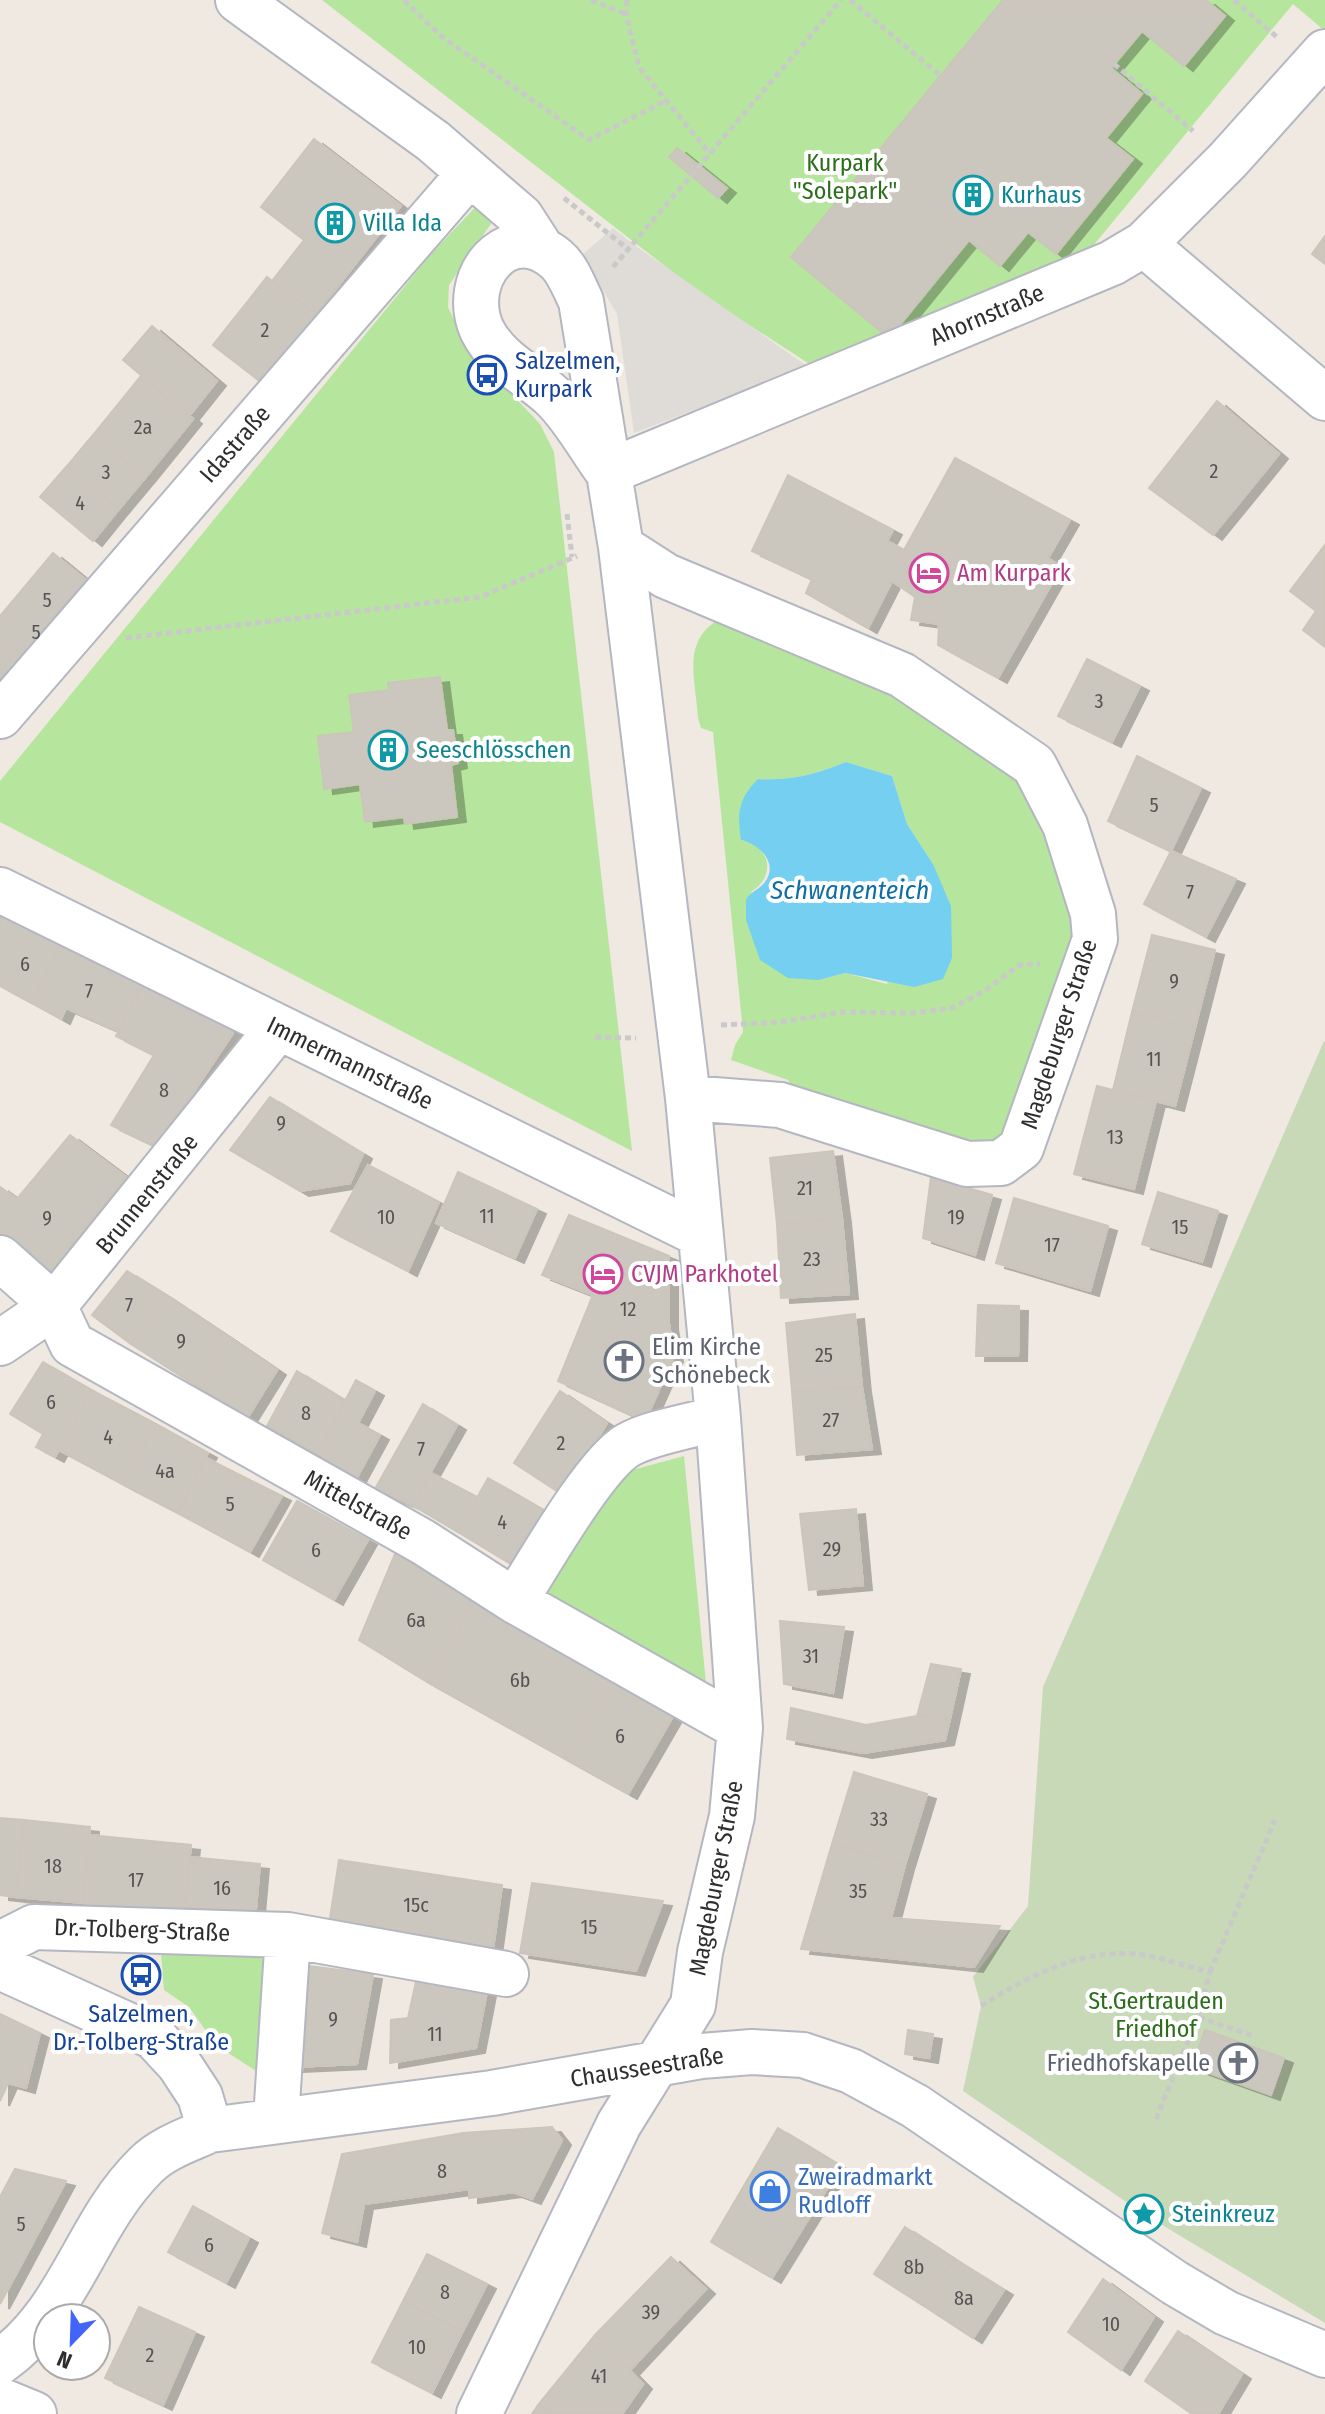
<svg xmlns="http://www.w3.org/2000/svg" width="1325" height="2414" font-family="'Fira Sans Condensed',sans-serif">
<style>
.green{fill:#b6e59e;fill-rule:evenodd}
.cemetery{fill:#c8d9b8}
.plaza{fill:#dfdcd8}
.water{fill:#75cff0}
.building{fill:#cbc7bf;stroke:#cbc5ba;stroke-width:2;filter:url(#shadow)}
.lines{fill:none;stroke-linecap:round;stroke-linejoin:round}
.minor-casing{stroke:#b4b7c1;stroke-width:48}
.path{stroke:#c9c9c9;stroke-width:5;stroke-dasharray:6 4;stroke-linecap:butt}
.minor{stroke:#fff;stroke-width:44}
.labels{text-anchor:middle;dominant-baseline:central;stroke-width:8;stroke-linejoin:round;paint-order:stroke}
.number-label{font-size:20px;fill:#555452}
.park-label{font-size:24px;fill:#2c6e1b;stroke:#fff}
.culture-label{font-size:24px;fill:#0d838f;stroke:#fff;text-anchor:start}
.street-label{font-size:24px;fill:#2e2e2e;stroke:#fff}
.transit-label{font-size:24px;fill:#164399;stroke:#fff;text-anchor:start}
.hotel-label{font-size:24px;fill:#b23c85;stroke:#fff;text-anchor:start}
.worship-label{font-size:24px;fill:#5b616d;stroke:#fff;text-anchor:start}
.shop-label{font-size:24px;fill:#366cbe;stroke:#fff;text-anchor:start}
.water-label{font-size:26px;font-style:italic;fill:#0d6fa3;stroke:#fff}
</style>
<defs>
<filter id="shadow"><feDropShadow dx="9" dy="5" stdDeviation="0" flood-color="#0004"/></filter>
</defs>
<rect width="100%" height="100%" fill="#efe9e1"/>
<!-- green -->
<path class="green" d="M322,0H1325V31L1293,4L1059,287L825,374L701,294Z
M484,198L499,212L449,285L448,307L466,346L540,424L554,452L632,1151L0,822V781L432,253Z
M727,615L825,653L1026,772L1085,934L1020,1133L989,1150L800,1100L788,1080L731,1060L735,1045L743,1032L713,732L701,728L698,718C695,674 680,637 727,615ZM846,762L892,776L907,824L933,864L887,984L845,973L819,980L751,892C776,876 772,847 741,840L758,779C791,781 816,774 846,762Z
M684,1456L709,1715L541,1601L625,1472Z
M160,1940L280,1945L267,2078L216,2045L189,2007L164,1990Z"/>
<!-- cemetery -->
<path class="cemetery" d="M1324,1041L1325,1042V2323L1144,2214L963,2091L981,2006L973,1977L1028,1906L1043,1687Z"/>
<!-- plaza -->
<path class="plaza" d="M613,228L633,244L807,366L634,433L617,314L582,255Z"/>
<!-- water -->
<path class="water" d="M846,762L892,776L907,824L933,864L951,906L952,958L943,979L914,987L845,973L819,980L788,978L760,960L746,920V900C751,891 759,890 765,882C779,863 759,844 741,840C737,813 738,799 758,779C791,781 816,774 846,762Z"/>
<!-- building -->
<path class="building" d="M1003,0H1206L1225,16L1184,66L1142,31L1111,68L1142,94L1106,138L1133,159L1056,254L1028,232L1000,266L969,240L889,338L791,257Z
M314,139L401,206L316,314L272,281L304,240L261,207Z
M677,148L727,188L718,198L669,157Z
M1325,236V264L1312,254Z
M267,277L316,314L262,383L213,345Z
M152,326L217,381L189,416L123,360Z
M141,376L193,419L145,478L93,435Z
M1217,401L1279,454L1213,535L1149,488Z
M93,435L145,478L119,509L67,466Z
M955,458L1070,520L1048,558L1061,567L998,678L938,645L939,624L911,620L915,597L892,581L868,628L806,593L812,579L752,551L788,475L893,530L887,541L904,550Z
M67,466L119,509L93,541L40,497Z
M1325,545V647L1303,630L1316,611L1290,591Z
M53,553L92,585L31,662L0,637V616Z
M0,637L31,662L0,698Z
M1087,659L1140,686L1112,742L1058,716Z
M440,677L447,730H453L458,763L451,765L457,817L405,824L404,817L365,822L360,784L324,789L318,736L354,732L349,695L389,690L388,683Z
M1137,756L1201,788L1171,851L1108,821Z
M1171,851L1236,879L1206,937L1144,904Z
M0,913L60,943L32,1003L0,986Z
M1152,935L1215,950L1195,1028L1132,1012Z
M60,943L146,979L118,1031L66,1008L61,1019L32,1003Z
M146,979L230,1018L233,1033L157,1147L111,1125L154,1055L116,1036Z
M1132,1012L1195,1028L1175,1106L1113,1090Z
M1097,1086L1156,1101L1134,1189L1074,1174Z
M270,1097L363,1154L350,1183L300,1191L230,1150Z
M70,1135L126,1177L50,1273L0,1237V1187L17,1199Z
M833,1151L842,1218L777,1224L770,1158Z
M368,1165L439,1202L408,1271L331,1231Z
M458,1172L537,1209L515,1258L436,1223Z
M931,1177L992,1195L975,1255L923,1238Z
M1158,1192L1218,1211L1202,1262L1142,1244Z
M1014,1198L1108,1226L1090,1291L996,1263Z
M569,1215L669,1256V1324L674,1357L645,1421L558,1381L593,1295L542,1275Z
M842,1218L849,1294L781,1298L777,1224Z
M127,1271L164,1294L131,1344L92,1315Z
M164,1294L230,1338L198,1387L131,1344Z
M978,1305L1019,1306L1018,1356H976Z
M855,1314L862,1387L792,1391L786,1323Z
M230,1338L277,1370L248,1417L198,1387Z
M43,1362L91,1390L55,1457L36,1447L43,1434L10,1414Z
M297,1371L346,1401L317,1455L267,1426Z
M356,1380L375,1391L358,1423L380,1435L356,1479L317,1455Z
M862,1387L872,1449L797,1455L792,1391Z
M91,1390L156,1424L124,1485L59,1450Z
M560,1391L607,1423L563,1495L514,1463Z
M423,1404L457,1425L412,1505L375,1489Z
M156,1424L208,1453L178,1513L124,1485Z
M206,1458L282,1496L250,1552L178,1513Z
M431,1473L477,1497L458,1532L412,1505Z
M488,1478L547,1512L514,1566L458,1532Z
M297,1501L368,1540L334,1600L263,1560Z
M856,1509L863,1585L809,1590L800,1514Z
M395,1554L476,1600L429,1683L359,1640Z
M476,1600L610,1678L565,1759L429,1683Z
M780,1621L844,1627L833,1693L784,1684Z
M931,1664L961,1669L950,1719L917,1716Z
M610,1678L675,1713L628,1794L565,1759Z
M791,1708L866,1725L917,1716L950,1719L945,1740L863,1753L787,1739Z
M854,1772L927,1794L905,1865L832,1844Z
M0,1818L24,1820L16,1897L0,1895Z
M24,1820L90,1827L83,1903L16,1897Z
M89,1835L191,1845L184,1913L83,1903Z
M832,1844L905,1865L891,1918L1000,1926L974,1967L801,1949Z
M190,1857L260,1864L255,1920L184,1913Z
M339,1860L502,1885L493,1949L329,1925Z
M532,1883L663,1901L636,1971L520,1953Z
M308,1966L373,1974L357,2064L295,2067Z
M417,1977L488,1986L476,2048L390,2063L391,2020L408,2018Z
M0,2014L40,2033L26,2088L8,2083L0,2101Z
M908,2030L933,2034L929,2058L905,2054Z
M1205,2030L1284,2058L1271,2095L1192,2067Z
M552,2127L562,2140L532,2199L513,2192L469,2198V2189L364,2204L357,2242L322,2233L342,2154L463,2133Z
M778,2128L841,2166L772,2278L711,2242Z
M15,2169L66,2181L0,2304V2197Z
M193,2206L249,2238L226,2283L168,2252Z
M905,2227L954,2259L924,2306L874,2274Z
M427,2254L487,2284L463,2331L403,2301Z
M671,2257L706,2289L631,2369L595,2335Z
M954,2259L1004,2290L973,2338L924,2306Z
M1103,2279L1154,2317L1121,2370L1068,2332Z
M403,2301L463,2331L432,2393L372,2362Z
M139,2307L195,2332L163,2405L105,2378Z
M1178,2331L1242,2374L1218,2414H1192L1145,2381Z
M595,2335L643,2384L622,2414H552L538,2405Z
M538,2405L552,2414H532Z"/>
<g class="lines">
<!-- minor casing -->
<g class="minor-casing">
<path id="minor" d="M238,0L433,141L521,217L541,248
M1144,244L1228,160L1325,52
M608,472L1112,263L1144,244L1325,398
M621,547L666,576L902,675L1034,765L1065,825L1093,914L1095,939L1021,1148L1001,1163L967,1164L780,1105L688,1098
M0,716L470,173
M0,890L701,1235
M0,1258L54,1306L72,1344L423,1542L515,1601L740,1728
M0,1343L54,1306L278,1028
M515,1601C538,1565 595,1464 628,1445C651,1432 692,1426 718,1418
M0,1944L34,1927L288,1935L506,1974
M0,1967L154,2037L179,2064L200,2096L210,2130
M276,2119L288,1935
M0,2362C72,2311 85,2225 146,2165C163,2148 188,2140 210,2130L492,2093L701,2056L752,2052L803,2055L851,2071L915,2106L1175,2283L1226,2313L1325,2355
M0,2400L34,2414
M479,2414L619,2124L693,2005L700,1952L732,1816L740,1728L718,1418L688,1098L621,547L581,301C574,287 568,269 556,259C507,218 459,279 482,330C497,361 530,375 553,397C574,417 590,448 608,472"/>
</g>
<!-- path -->
<path class="path" d="M404,0L441,36L589,140L667,100
M591,0L626,14
M627,0L626,14L639,67L710,154
M850,0L941,76
M1234,0L1278,38
M1114,64L1193,131
M564,198L629,250
M613,267L841,0
M567,514L572,557
M126,638L480,597L577,556
M721,1025L781,1022L842,1012L912,1013L952,1008L986,990L1019,965L1040,964
M595,1037L636,1038
M1210,1972L1275,1820
M981,2006C1028,1976 1085,1946 1144,1955C1166,1959 1188,1967 1210,1972L1198,2017L1256,2037
M1156,2119L1198,2017"/>
<!-- minor -->
<use href="#minor" class="minor"/>
</g>
<!-- icons -->
<defs>
<g id="building-ring" transform="scale(2)"><circle r="9.5" fill="#fff" stroke="#0f9aa8" stroke-width="1.5"/><path d="M-4-6H4V6H1V3H-1V6H-4ZM-2.5-4.3h1.7v1.8h-1.7ZM.8-4.3h1.7v1.8H.8ZM-2.5-1h1.7V.8h-1.7ZM.8-1h1.7V.8H.8Z" fill="#0f9aa8"/></g>
<g id="bus-ring" transform="scale(2)"><circle r="9.5" fill="#fff" stroke="#1a4fb4" stroke-width="1.5"/><path d="M-5-6H5V4H4V6H2V4H-2V6H-4V4H-5ZM-3.5-4V0h7V-4ZM-3.5 1.2v1.5H-2V1.2ZM2 1.2v1.5H3.5V1.2Z" fill="#1a4fb4"/></g>
<g id="hotel-ring" transform="scale(2)"><circle r="9.5" fill="#fff" stroke="#d1479c" stroke-width="1.5"/><path d="M-6-4.5h1.5V1H6V5H4.5V3h-9V5H-6ZM-4 0a1.8 1.8 0 1 1 3.6 0ZM.5 0V-2.5h3Q6-2.5 6 0Z" fill="#d1479c"/></g>
<g id="church-ring" transform="scale(2)"><circle r="9.5" fill="#fff" stroke="#6b7280" stroke-width="1.5"/><path d="M-1.2-6h2.4v3.5h3.3v2.4h-3.3V6h-2.4V-.1h-3.3v-2.4h3.3Z" fill="#6b7280"/></g>
<g id="shop-ring" transform="scale(2)"><circle r="9.5" fill="#fff" stroke="#3f7fe0" stroke-width="1.5"/><path d="M-5-2.5h2.3a2.7 3.5 0 0 1 5.4 0H5L5.5 6h-11ZM-1.5-2.5h3a1.5 2.3 0 0 0-3 0Z" fill="#3f7fe0"/></g>
<g id="sight-ring" transform="scale(2)"><circle r="9.5" fill="#fff" stroke="#0f9aa8" stroke-width="1.5"/><path d="M0-6L1.8-2.2L6-1.7L2.9 1.2L3.7 5.4L0 3.3L-3.7 5.4L-2.9 1.2L-6-1.7L-1.8-2.2Z" fill="#0f9aa8"/></g>
</defs>
<g fill-rule="evenodd">
<use href="#building-ring" x="973" y="195"/>
<use href="#building-ring" x="335" y="223"/>
<use href="#bus-ring" x="487" y="375"/>
<use href="#hotel-ring" x="929" y="573"/>
<use href="#building-ring" x="388" y="750"/>
<use href="#hotel-ring" x="603" y="1274"/>
<use href="#church-ring" x="624" y="1361"/>
<use href="#bus-ring" x="141" y="1975"/>
<use href="#church-ring" x="1238" y="2063"/>
<use href="#shop-ring" x="770" y="2191"/>
<use href="#sight-ring" x="1144" y="2214"/>
</g>
<g class="labels">
<!-- number labels -->
<g class="number-label">
<text x="265" y="330">2</text>
<text x="143" y="427">2a</text>
<text x="1214" y="471">2</text>
<text x="106" y="472">3</text>
<text x="80" y="503">4</text>
<text x="47" y="600">5</text>
<text x="36" y="632">5</text>
<text x="1099" y="701">3</text>
<text x="1154" y="805">5</text>
<text x="1190" y="892">7</text>
<text x="25" y="964">6</text>
<text x="1174" y="981">9</text>
<text x="89" y="991">7</text>
<text x="1154" y="1059">11</text>
<text x="164" y="1090">8</text>
<text x="281" y="1123">9</text>
<text x="1115" y="1137">13</text>
<text x="805" y="1188">21</text>
<text x="487" y="1216">11</text>
<text x="386" y="1217">10</text>
<text x="956" y="1217">19</text>
<text x="47" y="1218">9</text>
<text x="1180" y="1227">15</text>
<text x="1052" y="1245">17</text>
<text x="812" y="1259">23</text>
<text x="129" y="1305">7</text>
<text x="628" y="1309">12</text>
<text x="181" y="1341">9</text>
<text x="824" y="1355">25</text>
<text x="51" y="1402">6</text>
<text x="306" y="1413">8</text>
<text x="831" y="1420">27</text>
<text x="108" y="1437">4</text>
<text x="561" y="1443">2</text>
<text x="421" y="1449">7</text>
<text x="165" y="1471">4a</text>
<text x="230" y="1504">5</text>
<text x="502" y="1522">4</text>
<text x="832" y="1549">29</text>
<text x="316" y="1550">6</text>
<text x="416" y="1620">6a</text>
<text x="811" y="1656">31</text>
<text x="520" y="1680">6b</text>
<text x="620" y="1736">6</text>
<text x="879" y="1819">33</text>
<text x="53" y="1866">18</text>
<text x="136" y="1880">17</text>
<text x="222" y="1888">16</text>
<text x="858" y="1891">35</text>
<text x="416" y="1905">15c</text>
<text x="589" y="1927">15</text>
<text x="333" y="2019">9</text>
<text x="435" y="2034">11</text>
<text x="442" y="2171">8</text>
<text x="21" y="2224">5</text>
<text x="209" y="2245">6</text>
<text x="914" y="2267">8b</text>
<text x="445" y="2292">8</text>
<text x="964" y="2298">8a</text>
<text x="651" y="2312">39</text>
<text x="1111" y="2324">10</text>
<text x="417" y="2347">10</text>
<text x="150" y="2355">2</text>
<text x="599" y="2376">41</text>
</g>
<!-- park labels -->
<g class="park-label">
<text x="845" y="163">Kurpark<tspan x="845" dy="28">"Solepark"</tspan></text>
<text x="1156" y="2001">St.Gertrauden<tspan x="1156" dy="28">Friedhof</tspan></text>
</g>
<!-- culture labels -->
<g class="culture-label">
<text x="1001" y="195">Kurhaus</text>
<text x="363" y="223">Villa Ida</text>
<text x="416" y="750">Seeschlösschen</text>
<text x="1172" y="2214">Steinkreuz</text>
</g>
<!-- street labels -->
<g class="street-label">
<text transform="translate(987 315) rotate(-23)">Ahornstraße</text>
<text transform="translate(235 444) rotate(-49)">Idastraße</text>
<text transform="translate(1059 1034) rotate(-72)">Magdeburger Straße</text>
<text transform="translate(350 1063) rotate(26)">Immermannstraße</text>
<text transform="translate(147 1194) rotate(-51)">Brunnenstraße</text>
<text transform="translate(358 1505) rotate(29)">Mittelstraße</text>
<text transform="translate(716 1878) rotate(-79)">Magdeburger Straße</text>
<text transform="translate(142 1930) rotate(2)">Dr.-Tolberg-Straße</text>
<text transform="translate(647 2067) rotate(-9)">Chausseestraße</text>
</g>
<!-- transit labels -->
<g class="transit-label">
<text x="515" y="361">Salzelmen,<tspan x="515" dy="28">Kurpark</tspan></text>
<text x="141" y="2014" text-anchor="middle">Salzelmen,<tspan x="141" dy="28">Dr.-Tolberg-Straße</tspan></text>
</g>
<!-- hotel labels -->
<g class="hotel-label">
<text x="957" y="573">Am Kurpark</text>
<text x="631" y="1274">CVJM Parkhotel</text>
</g>
<!-- worship labels -->
<g class="worship-label">
<text x="652" y="1347">Elim Kirche<tspan x="652" dy="28">Schönebeck</tspan></text>
<text x="1210" y="2063" text-anchor="end">Friedhofskapelle</text>
</g>
<!-- shop labels -->
<g class="shop-label">
<text x="798" y="2177">Zweiradmarkt<tspan x="798" dy="28">Rudloff</tspan></text>
</g>
<!-- water labels -->
<g class="water-label">
<text x="850" y="890">Schwanenteich</text>
</g>
</g>
<!-- north arrow -->
<g transform="translate(72 2342) rotate(203)"><circle r="38" fill="#ffffff" stroke="#ababab" stroke-width="2"/>
<path d="M0-6L14 30L0 20L-14 30Z" fill="#4264fb"/>
<text y="-12" font-size="22" font-weight="bold" text-anchor="middle" fill="#2e2e2e">N</text>
</g>
</svg>
